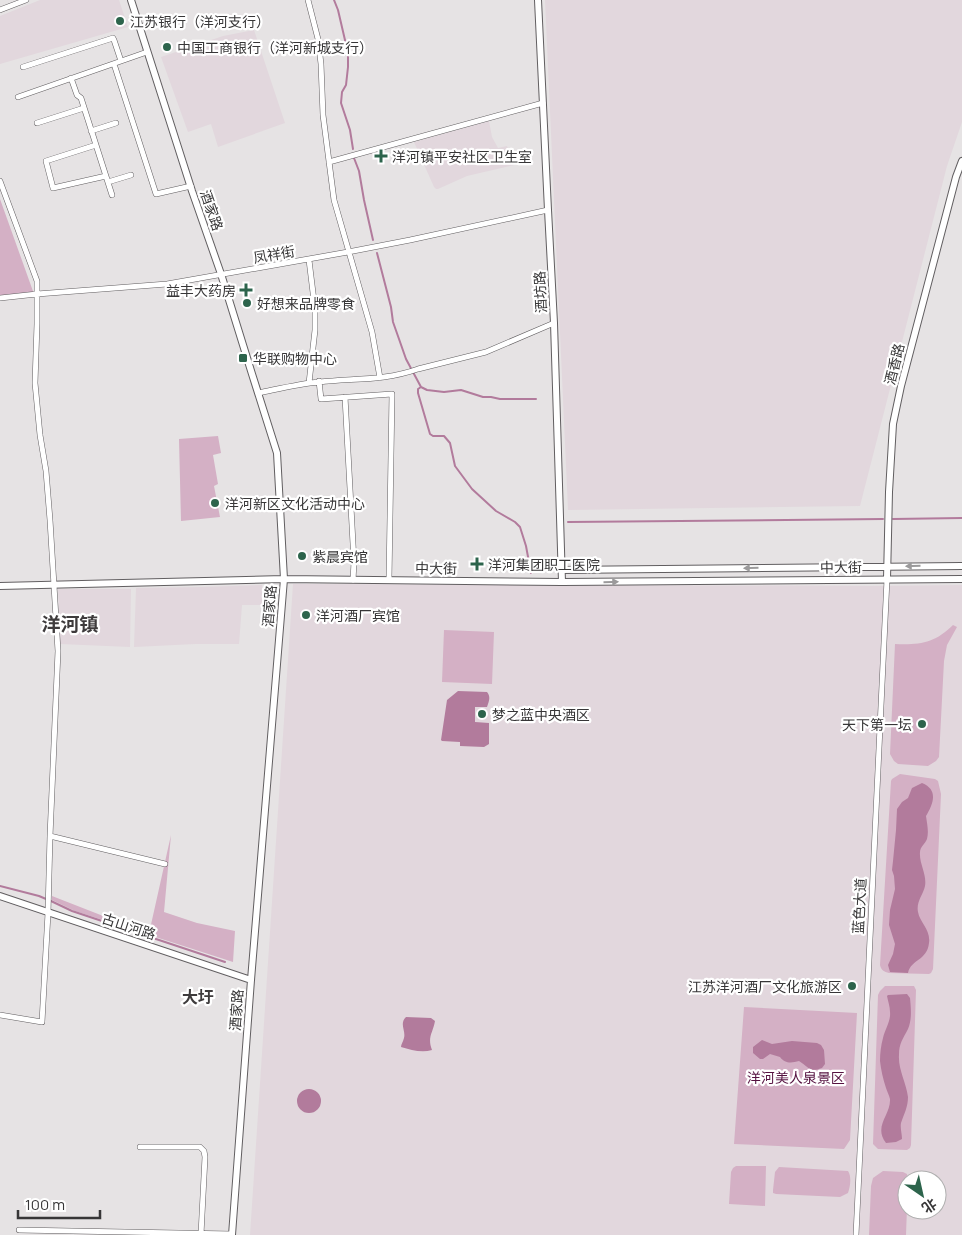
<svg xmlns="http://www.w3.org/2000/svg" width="962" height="1235" font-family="Manrope,'Noto Sans SC',sans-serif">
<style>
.built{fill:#e2d7dd;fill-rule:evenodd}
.green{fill:#d4b0c5}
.water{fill:#b27b9c}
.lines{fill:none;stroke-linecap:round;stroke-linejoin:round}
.stream{stroke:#b27b9c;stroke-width:2}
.minor-casing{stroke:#615e60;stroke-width:6}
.tertiary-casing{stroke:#615e60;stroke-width:8}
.minor{stroke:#fff;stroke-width:5}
.tertiary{stroke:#fff;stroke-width:6}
.oneway{fill:#9b9a9b}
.poi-dot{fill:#2d644c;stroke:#fff;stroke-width:2}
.labels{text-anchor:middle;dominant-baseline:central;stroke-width:4.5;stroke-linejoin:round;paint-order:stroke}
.poi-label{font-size:14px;fill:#373637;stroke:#fff;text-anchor:start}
.street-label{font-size:14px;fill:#373637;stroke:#fff}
.park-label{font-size:14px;fill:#551241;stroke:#fff}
.quarter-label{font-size:16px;font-weight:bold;fill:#3e3b3c;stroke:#fff}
.district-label{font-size:19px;font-weight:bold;fill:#3e3b3c;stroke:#fff}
</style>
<rect width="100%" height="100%" fill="#e6e3e4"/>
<!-- built -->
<path class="built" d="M40,0H119L128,27L0,64V16Z
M545,0H962V122L947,166L860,506L568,510Z
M254,30L285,123L218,147L211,124L188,132L161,57L223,36Z
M489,121L492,137L498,148L507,146L514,165L467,176L438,189H436L434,187L414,142Z
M293,584L871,586L962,585V1235H250ZM907,1180H937V1210H907Z
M262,585V605H242L239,644H196L134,647L136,588L201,587Z
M58,589H131L130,647L60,644Z"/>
<!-- green -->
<path class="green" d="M0,199L34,294L0,298Z
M218,436L221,453L213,455L218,484L214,486L220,517L181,521L179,439Z
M953,625L957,627L947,645L944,661L939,757L936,761L928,766L898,764L894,761L890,754L895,644C920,645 935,643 953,625Z
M444,630L494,632L492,684L442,682Z
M900,774L935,779L938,781L941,794L933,969L931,973L929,974L889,973C884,972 881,970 880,965L891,781L892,779Z
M171,835L164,912L197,923L235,931L233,962L75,911L52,900V896L116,921L150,929Z
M885,986H914L916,990L911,1145L910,1148L907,1150L878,1149L873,1144L878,995L880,991Z
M744,1007L857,1013L850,1140L844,1149L734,1144Z
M736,1166H766L765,1206L729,1204L731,1172L733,1168Z
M779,1167L848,1171C852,1177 850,1187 848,1193L840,1197L776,1194L773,1193V1190L775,1172Z
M883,1171L903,1172L907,1174L908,1180L906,1235H869L871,1186L873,1178Z"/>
<!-- water -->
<path class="water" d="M458,691L487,692C491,697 489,701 487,707H475V722L489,723V744L484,747L460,746V742L442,741L441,740L447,700Z
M922,783C939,790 933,804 926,816C927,824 929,831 927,839C925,844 920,847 920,852C919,864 927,874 925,886C923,895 916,902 918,912C920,923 931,930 929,943C927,961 911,959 908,973L890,972L888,965L893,954L895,944L889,925L890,910L895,889L894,876L892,870L893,861L896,830L897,809L902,802L908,798L912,788Z
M907,994L910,998C911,1008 912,1020 908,1029C903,1039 899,1043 899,1055C898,1069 906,1082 908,1097C908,1107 904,1114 901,1123C900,1128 902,1134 902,1139L896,1142L886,1143C873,1126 891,1115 890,1099C889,1095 887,1091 886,1088C883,1079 881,1070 880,1061C880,1053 881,1045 883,1038C885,1029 891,1021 890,1012C890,1007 888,1001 887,996L888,995Z
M406,1017L431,1018L435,1021C433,1033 427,1037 432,1050C422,1053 411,1050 401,1047C401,1044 403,1042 404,1038C406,1030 399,1024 406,1017Z
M762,1040L772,1044L792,1041L817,1043L821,1045L824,1050L825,1064L822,1068C809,1073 809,1067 799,1061C792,1063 785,1064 780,1057L770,1054L763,1059H760L753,1053V1047Z
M297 1101a12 12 0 1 1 24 0a12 12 0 1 1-24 0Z"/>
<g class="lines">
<!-- stream -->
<path class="stream" d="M334,0L338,10L348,53V67L346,85L342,92L341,103L350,130L353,149
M354,158L359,171L364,200L373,240
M377,253L391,307L393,322L399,339L406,359L421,387L427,390L444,392L461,390L483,397H491L500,399H536
M421,387L418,389V393L430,434L433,436H444L450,443L455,466L472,489L496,511L515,522L520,527L526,546L531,573
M893,519L962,518
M568,522L883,519
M0,886L39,896L46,899
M51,901L72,911L225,962"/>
<!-- minor casing -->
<g class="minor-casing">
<path id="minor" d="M308,0L318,39L321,64L323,115L334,200L372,332L380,378
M0,10L26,0
M114,64L156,194L191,186
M23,67L113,38L114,40L121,61
M71,78L77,95L81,98L112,195
M18,97L147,52
M37,123L84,108
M91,131L116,123
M96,145L46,161L53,188L106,176
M329,162L543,103
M0,181L37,281V324L35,383L40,435L46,471L50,520L58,651L50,836L48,913L42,1022L0,1015
M108,182L131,175
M0,298L37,294L167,284L348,252L410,240L548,210
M319,381L321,399L392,394L389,579
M309,383L315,330V309L309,260
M258,393C278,389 298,384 319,382C354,378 384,381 418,369L486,352L554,323
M345,397L354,562L353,580
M50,836L165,864
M140,1147H200L204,1151L205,1157L201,1234
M19,1230L232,1234
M856,1235L887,579"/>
</g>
<!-- tertiary casing -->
<g class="tertiary-casing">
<path id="tertiary" d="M131,0L192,191L221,274L252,374L277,453L284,579L251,980L232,1235
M538,0L548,210L554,323L562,582
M561,570L962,566
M887,579L889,492L893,424L901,386L956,177L962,161
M0,586L284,579L562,582L962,579
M0,896L251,980"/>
</g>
<!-- minor -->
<use href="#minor" class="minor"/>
<!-- tertiary -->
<use href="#tertiary" class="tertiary"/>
</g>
<!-- one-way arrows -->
<defs><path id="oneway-solid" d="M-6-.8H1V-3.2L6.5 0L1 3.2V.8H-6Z" transform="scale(1.25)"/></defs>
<g class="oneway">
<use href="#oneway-solid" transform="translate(913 566) rotate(179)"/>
<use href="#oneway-solid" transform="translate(751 568) rotate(179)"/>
<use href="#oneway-solid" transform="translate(611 582) rotate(-1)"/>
</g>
<!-- markers -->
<g class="poi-dot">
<circle cx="120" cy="21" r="5"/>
<circle cx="167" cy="47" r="5"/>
<path d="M378.5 148.5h5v5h5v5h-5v5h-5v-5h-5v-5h5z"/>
<path d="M243.5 282.5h5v5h5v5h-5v5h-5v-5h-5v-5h5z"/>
<circle cx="247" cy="303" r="5"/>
<rect x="238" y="353" width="10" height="10" rx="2.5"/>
<circle cx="215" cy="503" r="5"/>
<circle cx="302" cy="556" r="5"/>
<path d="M474.5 556.5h5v5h5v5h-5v5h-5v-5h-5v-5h5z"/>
<circle cx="306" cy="615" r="5"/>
<circle cx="482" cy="714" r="5"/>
<circle cx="922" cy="724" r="5"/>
<circle cx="852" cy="986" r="5"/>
</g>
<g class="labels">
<!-- poi labels -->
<g class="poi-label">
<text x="130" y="21">江苏银行（洋河支行）</text>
<text x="177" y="47">中国工商银行（洋河新城支行）</text>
<text x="392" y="156">洋河镇平安社区卫生室</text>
<text x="236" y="290" text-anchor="end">益丰大药房</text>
<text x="257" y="303">好想来品牌零食</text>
<text x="253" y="358">华联购物中心</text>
<text x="225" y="503">洋河新区文化活动中心</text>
<text x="312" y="556">紫晨宾馆</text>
<text x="488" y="564">洋河集团职工医院</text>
<text x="316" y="615">洋河酒厂宾馆</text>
<text x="492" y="714">梦之蓝中央酒区</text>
<text x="912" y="724" text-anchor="end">天下第一坛</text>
<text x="842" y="986" text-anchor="end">江苏洋河酒厂文化旅游区</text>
</g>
<!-- street labels -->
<g class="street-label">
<text transform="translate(212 210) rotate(71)">酒家路</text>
<text transform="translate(274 254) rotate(-10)">凤祥街</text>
<text transform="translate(540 292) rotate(-93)">酒坊路</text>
<text transform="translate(894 364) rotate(-76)">酒香路</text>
<text transform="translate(841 567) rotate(-1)">中大街</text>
<text transform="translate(436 568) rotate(1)">中大街</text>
<text transform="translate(269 606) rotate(-85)">酒家路</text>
<text transform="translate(859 906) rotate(-87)">蓝色大道</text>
<text transform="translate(129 926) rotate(18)">古山河路</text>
<text transform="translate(236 1010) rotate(-86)">酒家路</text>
</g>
<!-- park labels -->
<g class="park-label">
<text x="796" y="1077">洋河美人泉景区</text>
</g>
<!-- quarter labels -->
<g class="quarter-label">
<text x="198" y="997">大圩</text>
</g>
<!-- district labels -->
<g class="district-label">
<text x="70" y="624">洋河镇</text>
</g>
</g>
<!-- north arrow -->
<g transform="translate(922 1195) rotate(146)"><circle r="24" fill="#ffffff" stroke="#afafaf"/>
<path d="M0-4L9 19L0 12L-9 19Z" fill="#2d644c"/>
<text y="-8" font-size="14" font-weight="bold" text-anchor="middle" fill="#373637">北</text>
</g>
<!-- scale -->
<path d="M18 1210v8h82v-8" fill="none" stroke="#373637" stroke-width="2.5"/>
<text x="25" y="1210" font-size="15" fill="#373637" stroke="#ffffff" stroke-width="4" paint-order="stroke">100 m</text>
</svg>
